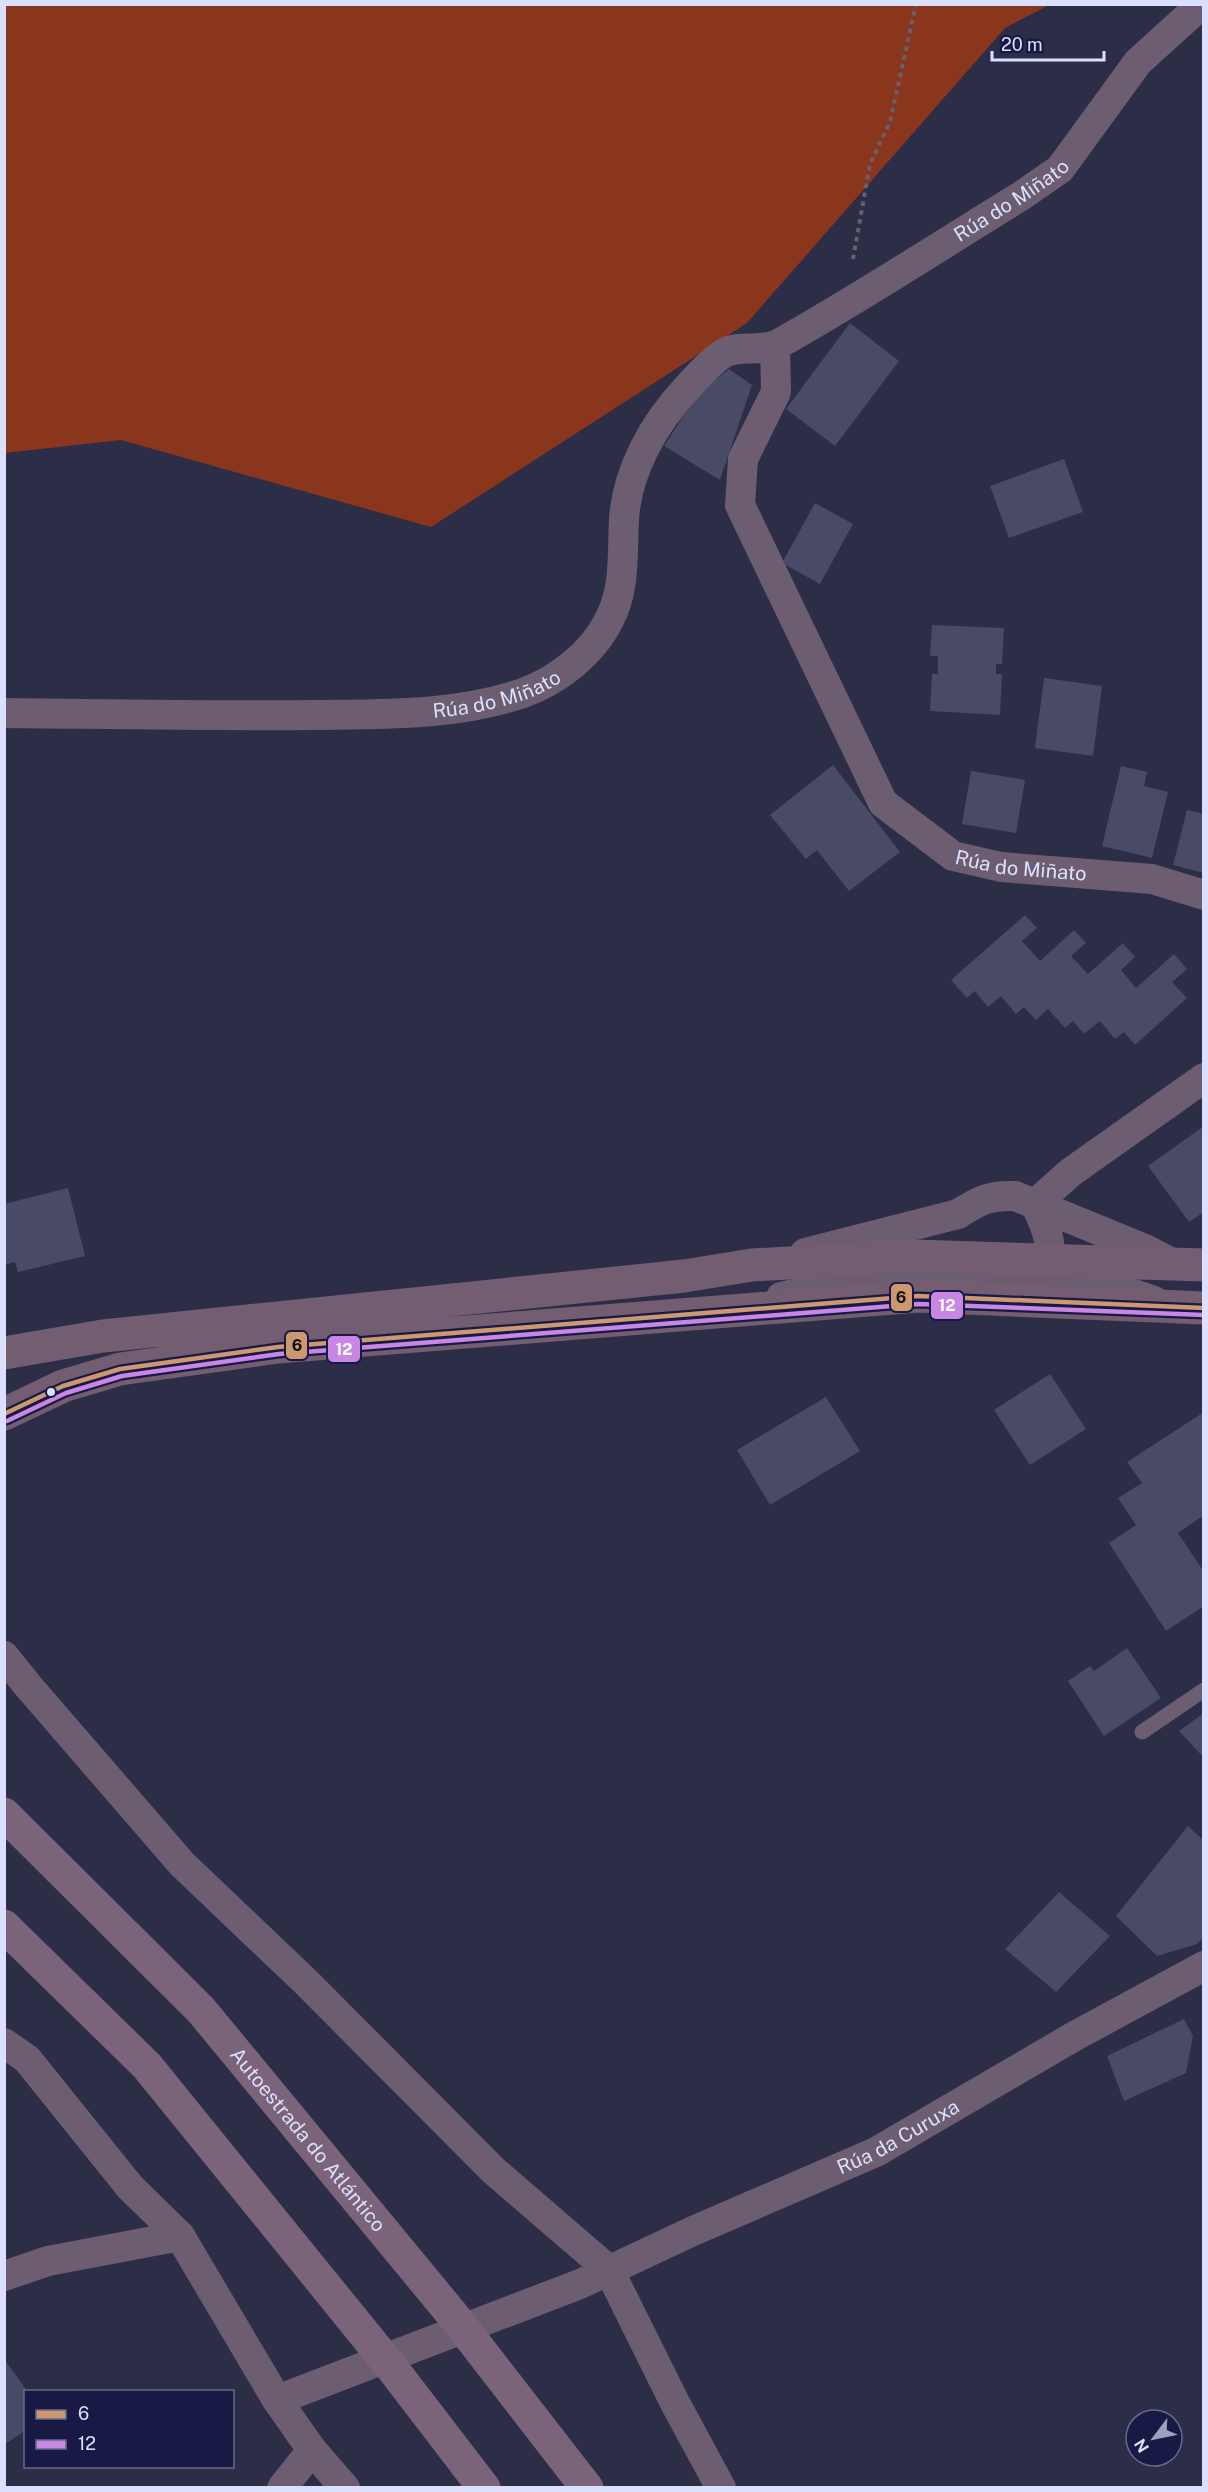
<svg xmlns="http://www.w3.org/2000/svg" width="1208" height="2492" font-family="'Public Sans',sans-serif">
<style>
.forest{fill:#8a361c}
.building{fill:#494a65}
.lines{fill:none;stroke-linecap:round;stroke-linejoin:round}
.path{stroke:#685f70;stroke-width:4;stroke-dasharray:4.5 4.5;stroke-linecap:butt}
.lane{stroke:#6c5e70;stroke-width:15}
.street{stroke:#6c5e70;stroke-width:30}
.primary{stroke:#735d71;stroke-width:33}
.highway{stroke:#7b6379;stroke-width:33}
.bus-1-casing{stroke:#181945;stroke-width:9}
.bus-2-casing{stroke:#181945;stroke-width:9}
.bus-1{stroke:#cd976f;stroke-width:4.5}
.bus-2{stroke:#c787e3;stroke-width:4.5}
.bus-dot{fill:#dbe0fe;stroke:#181945;stroke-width:2}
.labels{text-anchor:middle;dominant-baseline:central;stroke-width:4.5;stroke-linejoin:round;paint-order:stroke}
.street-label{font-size:20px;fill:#dbe0fe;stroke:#181945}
.line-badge{stroke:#181945;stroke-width:2}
.badge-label{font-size:16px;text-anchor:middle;font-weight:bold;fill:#fff}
.pale-badge-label{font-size:16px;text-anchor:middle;font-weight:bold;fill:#111}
</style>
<rect width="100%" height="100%" fill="#2c2d46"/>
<!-- forest -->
<path class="forest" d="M4,5H1049L1005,28L747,323L431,527L121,440L5,453Z"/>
<!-- building -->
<path class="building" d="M850,323L899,361L835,446L786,409Z
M729,369L752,385L720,480L664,446L698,393Z
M1064,459L1083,512L1009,538L990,486Z
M815,503L853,524L820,584L782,563Z
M932,625L1004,628L1002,664H996V674H1002L1000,715L930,711L932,674H938V656H930Z
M1044,678L1102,686L1093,756L1035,748Z
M833,765L900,852L849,891L817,850L806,859L770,815Z
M1121,766L1147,772L1144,786L1168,792L1152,858L1102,846Z
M971,771L1025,780L1016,833L962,824Z
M1187,810L1204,814V873L1173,865Z
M1025,915L1037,928L1022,941L1040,961L1074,930L1086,943L1071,956L1088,974L1123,943L1135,957L1121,970L1136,988L1174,954L1187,969L1172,982L1187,998L1135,1045L1124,1032L1115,1039L1100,1021L1084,1034L1073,1021L1065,1028L1048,1009L1036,1020L1024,1007L1016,1014L1001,996L988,1007L975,991L967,998L951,980Z
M1204,1126V1212L1189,1222L1148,1166Z
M68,1188L85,1256L18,1272L15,1262L4,1265V1204Z
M1050,1374L1086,1429L1030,1465L994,1410Z
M826,1397L860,1451L770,1505L737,1450Z
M1204,1412V1515L1178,1533L1204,1572V1606L1166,1631L1109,1543L1136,1525L1118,1498L1142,1483L1127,1462Z
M1127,1648L1161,1698L1104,1736L1068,1681L1090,1666L1094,1671Z
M1204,1713V1758L1179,1731Z
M1188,1826L1204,1841V1937L1197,1944L1157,1956L1116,1916Z
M1059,1892L1110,1936L1056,1992L1005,1949Z
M1184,2019L1193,2036L1186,2073L1124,2101L1107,2056Z
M4,2359L28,2392H26V2430L4,2445Z"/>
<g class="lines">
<!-- path -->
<path class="path" d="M853,259L870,164L890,122L916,4"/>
<!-- lane -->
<path class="lane" d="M1142,1732L1204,1690"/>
<!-- street -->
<g class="street">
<path id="s1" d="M775,346L776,392L743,459L740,505L883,803L953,856L1001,867L1152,879L1204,895"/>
<path id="s2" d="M4,713C107,714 210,716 313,715C383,714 455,716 523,693C557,681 593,653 609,620C626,588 622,553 624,519C627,471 654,423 687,388C697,377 711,361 724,353C739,344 764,353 780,343C862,297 941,245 1021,196L1060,169L1138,62L1202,4"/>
<path d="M1035,1204L1071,1172L1204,1078"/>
<path d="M1035,1204C1050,1233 1053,1247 1046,1280"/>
<path d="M805,1253L958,1214C980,1200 990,1195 1015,1196L1147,1250L1174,1264"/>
<path d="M781,1297L847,1281L1019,1278L1105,1284L1154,1301"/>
<path d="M4,1656L29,1687L182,1864L306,1982L494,2171L609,2270L675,2403L721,2488"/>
<path d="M4,2043L27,2059L130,2187L180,2236L277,2400L312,2450L282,2488"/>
<path d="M4,2276L48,2261L180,2236"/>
<path id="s3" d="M277,2400L580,2284L693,2231L876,2152L1073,2037L1204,1966"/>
<path d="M312,2450L345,2488"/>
</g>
<!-- primary -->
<path class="primary" d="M4,1353L103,1336L684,1276L752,1265L914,1256L1204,1265
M4,1414L63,1386L120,1369L278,1347L918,1296L1204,1308"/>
<!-- highway -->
<g class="highway">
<path id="s4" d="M4,1814L201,2010L456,2319L587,2488"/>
<path d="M4,1926L147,2066L392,2368L484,2488"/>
</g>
<!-- bus-1 casing -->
<g class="bus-1-casing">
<path id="bus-1" d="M4,1414L63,1386L120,1369L278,1347L918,1296L1204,1308"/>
</g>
<!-- bus-2 casing -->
<g class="bus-2-casing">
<path id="bus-2" d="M7,1421L66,1393L122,1376L279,1354L918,1304L1204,1315"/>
</g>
<!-- bus-1 -->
<use href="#bus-1" class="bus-1"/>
<!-- bus-2 -->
<use href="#bus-2" class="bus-2"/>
</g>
<!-- markers -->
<circle class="bus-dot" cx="51" cy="1392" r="5"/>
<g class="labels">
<!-- street labels -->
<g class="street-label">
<text stroke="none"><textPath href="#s2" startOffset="1268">Rúa do Miñato</textPath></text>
<text stroke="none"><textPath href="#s2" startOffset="495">Rúa do Miñato</textPath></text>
<text stroke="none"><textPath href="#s1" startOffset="654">Rúa do Miñato</textPath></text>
<text stroke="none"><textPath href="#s3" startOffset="675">Rúa da Curuxa</textPath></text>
<text stroke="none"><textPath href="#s4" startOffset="446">Autoestrada do Atlántico</textPath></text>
</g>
</g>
<g class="line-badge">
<rect x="890" y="1283" width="23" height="29" rx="6" fill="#cd976f"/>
<rect x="930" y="1291" width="34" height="29" rx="6" fill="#c787e3"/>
<rect x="285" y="1331" width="23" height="29" rx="6" fill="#cd976f"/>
<rect x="327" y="1335" width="34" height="28" rx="6" fill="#c787e3"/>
</g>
<g class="badge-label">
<text x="947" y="1311">12</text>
<text x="344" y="1355">12</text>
</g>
<g class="pale-badge-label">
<text x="901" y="1303">6</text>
<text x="297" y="1351">6</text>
</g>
<!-- border -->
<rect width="1208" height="2492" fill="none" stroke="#dbe0fe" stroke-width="12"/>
<!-- legend -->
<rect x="24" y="2390" width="210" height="78" fill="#181945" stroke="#66698f" stroke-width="1.5"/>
<rect x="36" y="2410" width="30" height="9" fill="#cd976f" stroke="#66698f" stroke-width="1.5"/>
<text x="78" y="2420" font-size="18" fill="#dbe0fe">6</text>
<rect x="36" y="2440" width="30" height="9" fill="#c787e3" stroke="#66698f" stroke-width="1.5"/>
<text x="78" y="2450" font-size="18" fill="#dbe0fe">12</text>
<!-- north arrow -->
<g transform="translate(1154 2438) rotate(238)"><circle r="28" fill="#181945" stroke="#66698f" stroke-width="1.5"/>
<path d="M0-4.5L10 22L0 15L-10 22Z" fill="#9ea1be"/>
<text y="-9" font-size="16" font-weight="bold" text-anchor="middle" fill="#dbe0fe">N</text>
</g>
<!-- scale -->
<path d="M992 51v9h112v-9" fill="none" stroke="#dbe0fe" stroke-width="3"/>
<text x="1001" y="51" font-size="18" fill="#dbe0fe" stroke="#181945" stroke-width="4.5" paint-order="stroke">20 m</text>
</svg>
